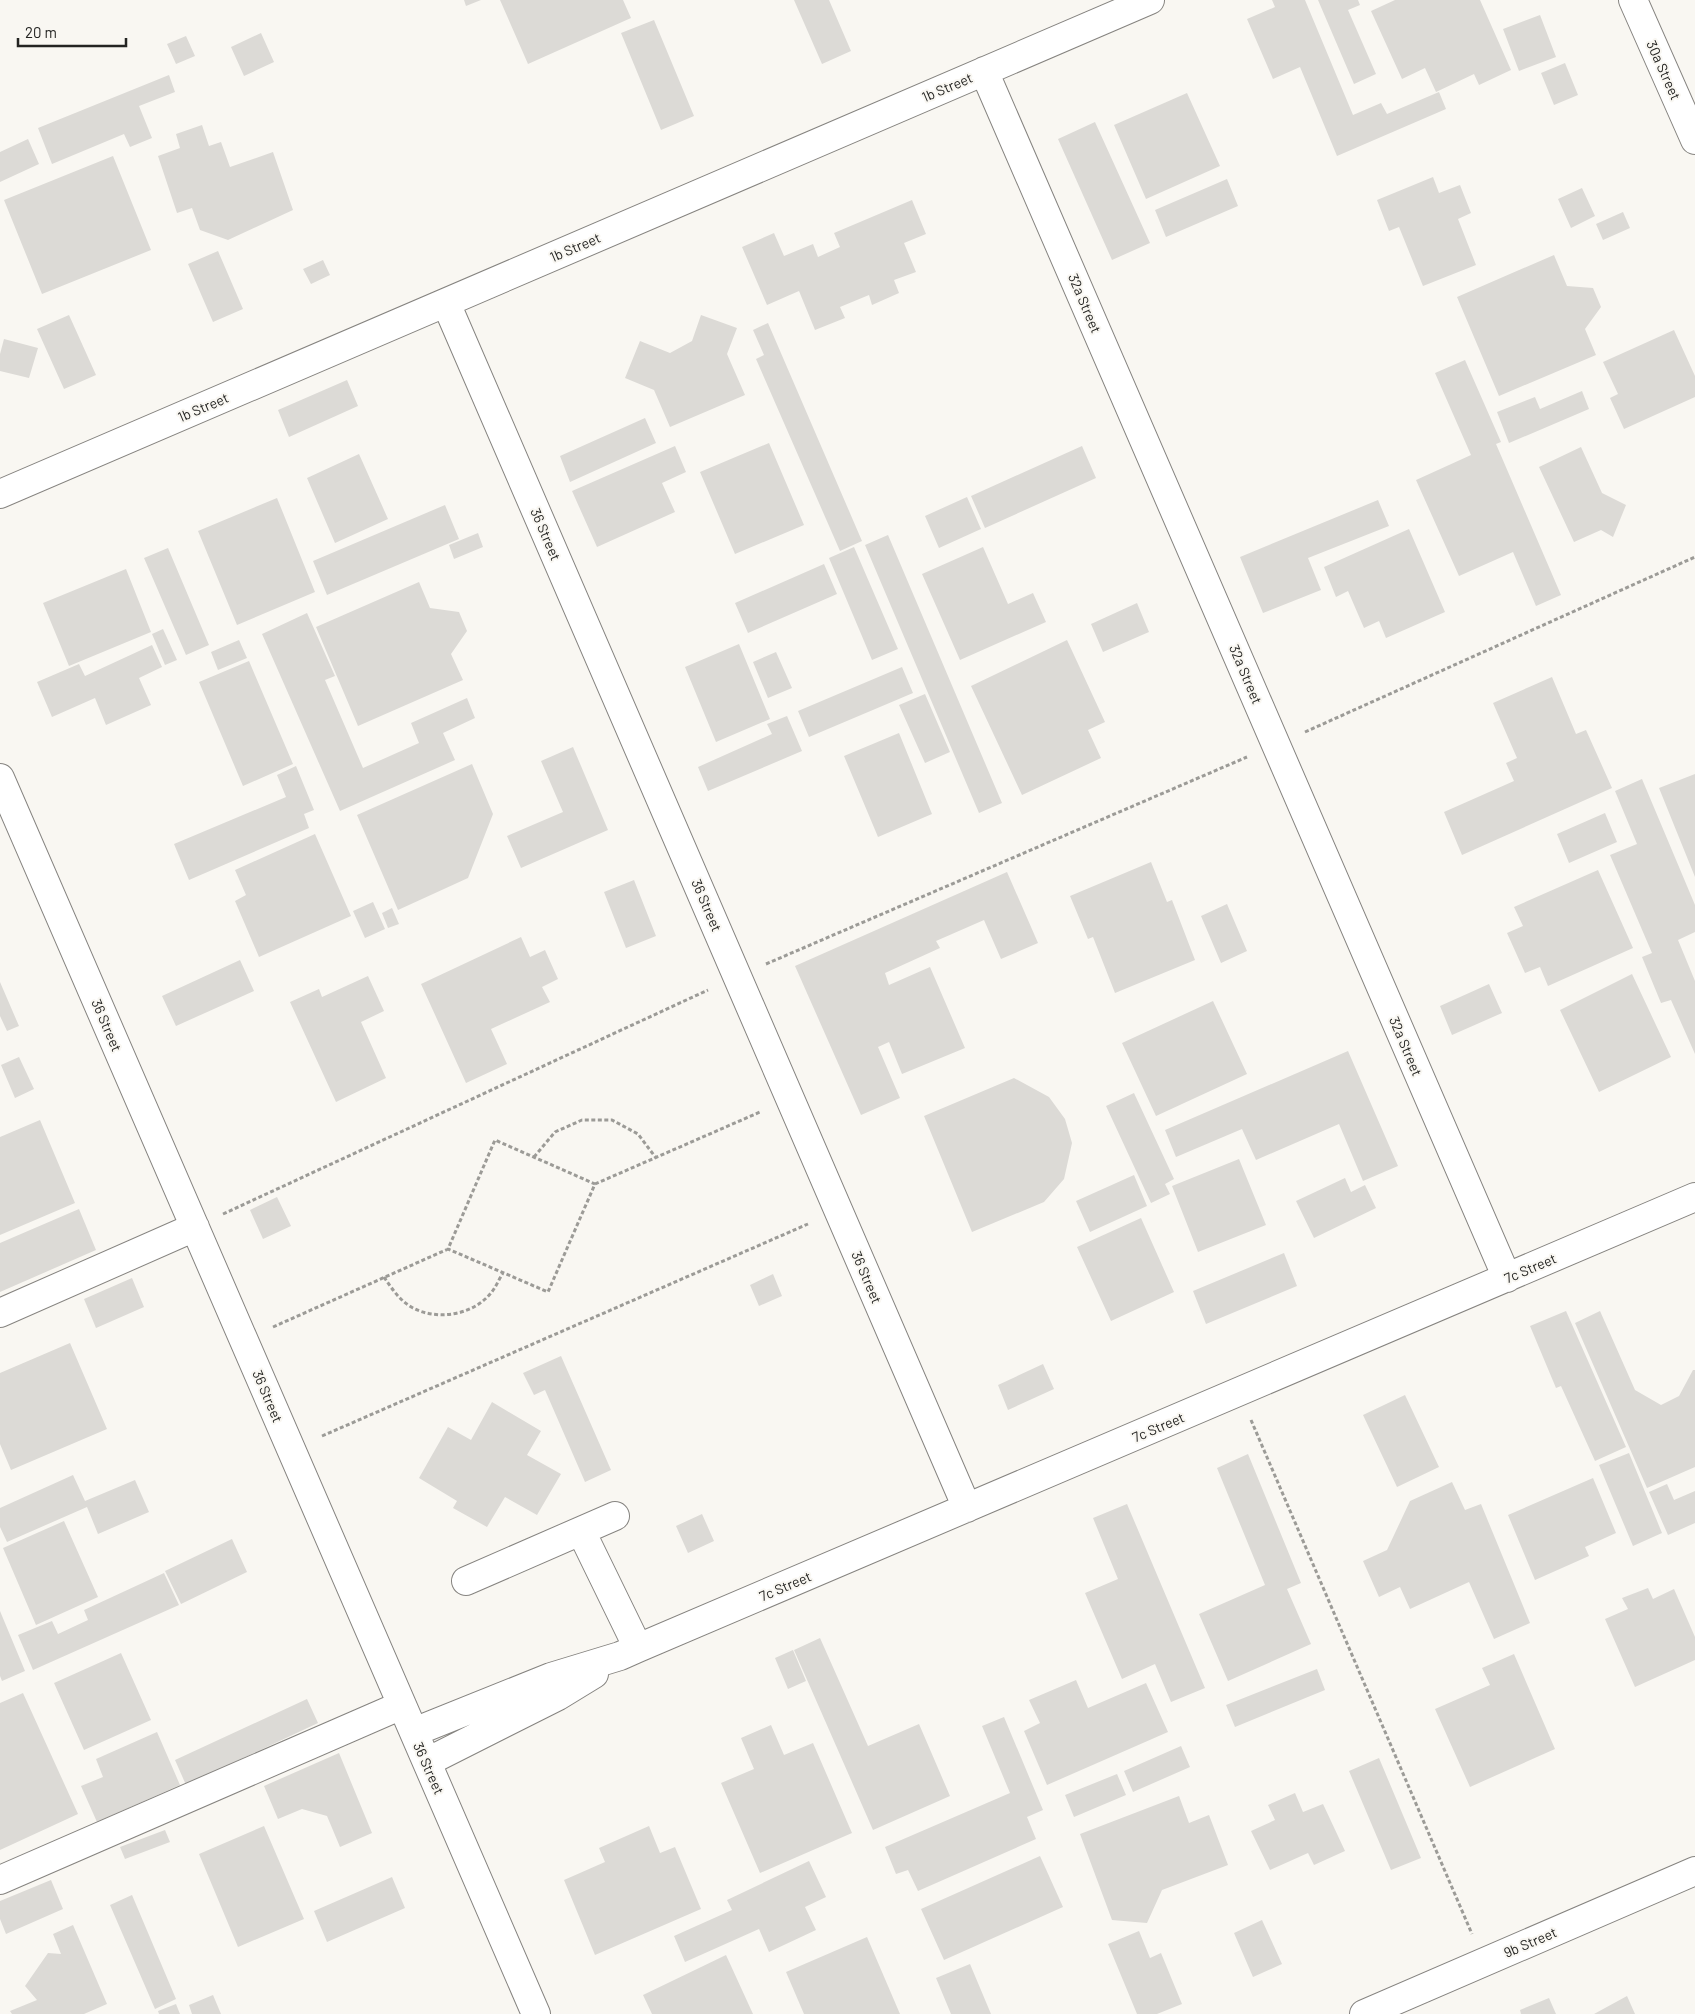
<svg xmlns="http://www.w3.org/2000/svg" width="1695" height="2014" font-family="Barlow,sans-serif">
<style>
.building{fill:#dcdad6}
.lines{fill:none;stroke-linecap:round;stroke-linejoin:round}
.minor-casing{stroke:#868480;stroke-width:30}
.path{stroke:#9c9b97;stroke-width:3;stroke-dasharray:4 2.5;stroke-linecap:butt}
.minor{stroke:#fff;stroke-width:28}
.labels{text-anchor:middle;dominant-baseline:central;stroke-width:4;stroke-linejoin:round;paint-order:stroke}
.street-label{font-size:14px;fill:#242422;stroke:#f9f7f2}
</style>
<rect width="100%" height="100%" fill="#f9f7f2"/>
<!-- building -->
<path class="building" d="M464,0H481L466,6Z
M500,0H623L631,18L528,64Z
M794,0H829L851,51L822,64Z
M1272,0H1305L1353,115L1381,103L1387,114L1439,92L1446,109L1337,156L1300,67L1273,79L1247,19L1275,7Z
M1318,0H1358L1360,5L1348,10L1376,74L1354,84Z
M1395,0H1480L1511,70L1479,85L1474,74L1436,92L1425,68L1402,79L1371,11Z
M1540,15L1556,57L1519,71L1503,29Z
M654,20L694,116L661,130L621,33Z
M261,33L274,62L244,76L231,47Z
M186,36L195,56L176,64L167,44Z
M1565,63L1578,95L1554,105L1541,73Z
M169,75L175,92L139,106L152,138L130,147L124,134L52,164L38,128Z
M1187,93L1220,166L1146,199L1114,125Z
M1095,122L1150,243L1112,260L1058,139Z
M202,125L209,146L221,142L230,167L273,152L293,210L228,240L200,230L192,208L177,213L158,156L180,148L176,134Z
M28,139L39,164L0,182V152Z
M113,156L151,250L42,294L4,200Z
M1433,177L1439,193L1460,185L1471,213L1458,219L1476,265L1423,286L1399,227L1389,231L1377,200Z
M1227,179L1238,206L1166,237L1155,210Z
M1582,188L1595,216L1571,228L1558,199Z
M912,200L926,234L904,243L916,272L894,280L899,293L872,305L869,295L840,307L845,318L815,330L799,291L767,305L742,247L774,233L784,256L813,244L818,257L840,247L834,233Z
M1623,212L1630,228L1603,240L1596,224Z
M218,251L243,309L213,322L188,264Z
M1554,255L1567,286L1593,288L1601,307L1585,329L1596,355L1499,396L1457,297Z
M323,260L330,275L311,284L303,269Z
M69,315L96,375L64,389L37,329Z
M701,315L737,328L727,354L745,395L670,427L654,390L625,378L640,341L670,353L692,341Z
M768,323L862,541L840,551L756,359L764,355L753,330Z
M1674,330L1695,376V397L1624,429L1610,398L1618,394L1603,362Z
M4,339L38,348L29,378L0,371V354Z
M1465,360L1501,442L1496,444L1561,595L1536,606L1513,552L1459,576L1416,480L1471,455L1435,373Z
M347,380L358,406L289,437L278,410Z
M1582,391L1589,409L1509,443L1497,412L1535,397L1540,409Z
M645,418L656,443L570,482L560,456Z
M769,443L804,525L735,554L700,472Z
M675,446L686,472L662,483L675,512L597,547L572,491Z
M1082,446L1096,478L985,528L971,496Z
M1581,447L1602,493L1626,505L1613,537L1601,530L1574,542L1539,467Z
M359,454L388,519L335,543L307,478Z
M967,497L981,529L939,548L925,516Z
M277,498L315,592L237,625L198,531Z
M1378,500L1389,526L1308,558L1321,590L1263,613L1240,557Z
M445,505L459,539L327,595L313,561Z
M1409,529L1445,612L1386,638L1379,621L1364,628L1348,591L1336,597L1324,567Z
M478,533L483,547L454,559L449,545Z
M888,535L1002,803L979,813L865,545Z
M854,547L898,649L872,660L829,558Z
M983,547L1008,604L1033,593L1046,622L960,660L922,574Z
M168,548L209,645L186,655L144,558Z
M824,564L837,594L748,633L735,603Z
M126,569L151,632L69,666L43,603Z
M419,582L430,608L459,612L467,631L451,654L463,680L358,726L316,627Z
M1137,603L1149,632L1103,652L1091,624Z
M307,613L335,676L325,680L363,768L419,743L411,723L467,698L475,718L443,733L455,760L340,811L262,634Z
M163,629L177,660L165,665L152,634Z
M239,640L247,658L218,670L211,652Z
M1067,640L1105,722L1088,730L1101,758L1022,795L971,686Z
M739,644L770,719L716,742L685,667Z
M152,645L162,667L139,678L151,705L106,725L95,698L52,717L37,682L79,664L85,676Z
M776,652L792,688L768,698L753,662Z
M249,661L293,764L243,786L199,682Z
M902,667L913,693L809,737L798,711Z
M1552,677L1576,734L1586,730L1612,788L1462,855L1444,812L1514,781L1506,763L1517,758L1493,703Z
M925,694L950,752L925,763L899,705Z
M787,716L802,751L708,791L698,767L772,734L767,724Z
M899,733L932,814L878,837L844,756Z
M573,747L608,830L521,868L507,836L563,812L541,761Z
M472,764L493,814L468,878L398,910L357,815Z
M296,766L314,810L304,814L309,828L189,880L174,844L286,797L277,775Z
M1695,774V877L1659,788Z
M1642,779L1695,905V932L1678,940L1695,981V1054L1671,1000L1661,1003L1642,957L1652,953L1610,855L1637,844L1615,791Z
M1605,813L1617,842L1569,863L1557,834Z
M315,834L351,916L259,957L235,901L246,895L235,870Z
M1151,862L1167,902L1172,900L1195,960L1115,993L1093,937L1088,939L1070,896Z
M1598,870L1633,948L1548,986L1540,967L1525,973L1507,933L1523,926L1514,907Z
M1007,872L1038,943L1001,959L984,920L936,941L940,948L885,973L889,985L930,967L965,1048L902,1074L889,1042L878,1047L900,1098L861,1115L795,966Z
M634,880L656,936L626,948L604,892Z
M373,902L385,929L365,938L353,911Z
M1227,904L1247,951L1221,963L1201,916Z
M392,908L399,924L388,928L382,913Z
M521,937L530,957L545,950L558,979L542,987L550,1002L491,1029L507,1064L466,1083L421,984Z
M240,960L254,991L176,1026L162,996Z
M1632,974L1671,1057L1599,1092L1560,1010Z
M368,976L384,1011L361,1022L386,1078L336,1102L290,1002L319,989L322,997Z
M0,982L19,1026L7,1031L0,1016Z
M1489,984L1502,1013L1452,1035L1440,1006Z
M1213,1001L1247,1074L1156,1116L1122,1043Z
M1348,1051L1398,1166L1363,1181L1339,1124L1256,1160L1242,1129L1176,1157L1165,1130Z
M19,1057L34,1089L15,1098L1,1065Z
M1014,1078L1049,1097L1065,1119L1072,1143L1064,1179L1044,1202L972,1232L924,1116Z
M1134,1093L1174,1179L1165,1184L1170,1194L1151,1203L1106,1106Z
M40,1120L75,1203L0,1235V1137Z
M1239,1159L1266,1225L1198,1252L1172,1186Z
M1134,1175L1147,1206L1090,1232L1076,1201Z
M1345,1178L1351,1192L1365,1185L1376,1208L1314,1238L1296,1201Z
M277,1197L291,1226L263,1239L250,1210Z
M79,1209L96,1250L0,1292V1243Z
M1141,1218L1174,1292L1111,1321L1077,1247Z
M1284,1253L1297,1286L1206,1324L1193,1291Z
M773,1274L782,1296L759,1306L750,1285Z
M132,1278L144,1307L96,1328L84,1299Z
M1566,1311L1626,1447L1595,1461L1561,1386L1556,1388L1530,1326Z
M1600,1311L1635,1390L1661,1405L1679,1396L1693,1370H1695V1467L1647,1488L1575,1323Z
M70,1343L107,1429L11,1470L0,1444V1373Z
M561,1356L611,1470L585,1482L545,1390L534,1395L523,1373Z
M1043,1364L1054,1389L1008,1410L998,1385Z
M1405,1395L1439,1467L1397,1487L1363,1415Z
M492,1402L541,1431L527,1455L561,1474L537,1515L505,1497L487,1527L453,1508L457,1501L419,1478L448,1427L471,1440Z
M1629,1453L1662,1533L1633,1546L1599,1465Z
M1248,1454L1301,1583L1287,1589L1311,1644L1228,1681L1199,1614L1265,1585L1217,1468Z
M73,1475L85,1501L135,1480L149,1512L98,1534L87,1507L7,1542L0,1527V1508Z
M1593,1478L1616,1533L1585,1547L1589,1556L1535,1580L1508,1515Z
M1452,1482L1465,1510L1481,1504L1530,1623L1494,1639L1469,1582L1410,1609L1400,1587L1379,1597L1363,1561L1387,1550L1410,1501Z
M1667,1484L1674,1500L1695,1491V1523L1668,1535L1649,1492Z
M1127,1504L1205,1688L1171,1702L1155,1664L1122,1679L1085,1593L1118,1579L1093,1518Z
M702,1514L714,1541L688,1553L676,1526Z
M64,1521L98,1597L36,1625L3,1548Z
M232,1539L247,1572L181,1604L165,1571Z
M164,1573L179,1605L33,1670L18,1635L52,1621L58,1634L88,1620L84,1610Z
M1648,1588L1653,1599L1674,1589L1695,1637V1660L1635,1687L1605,1619L1628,1609L1622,1598Z
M0,1611L25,1671L2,1681L0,1676Z
M820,1638L868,1746L919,1724L950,1796L873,1830L794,1650Z
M793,1650L806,1681L788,1689L775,1658Z
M121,1653L151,1720L84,1750L54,1683Z
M1514,1654L1555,1749L1470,1787L1435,1709L1490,1685L1482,1668Z
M1317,1669L1325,1690L1235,1727L1226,1705Z
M1076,1680L1088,1708L1146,1683L1168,1732L1047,1785L1024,1731L1040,1723L1029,1700Z
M23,1693L78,1814L0,1850V1703Z
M307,1699L318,1723L186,1785L175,1760Z
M1004,1717L1043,1810L1027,1817L1036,1839L918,1891L908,1870L896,1874L885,1847L1010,1793L982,1726Z
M771,1725L784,1755L813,1743L852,1833L760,1873L721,1783L754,1769L741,1738Z
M157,1732L180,1785L97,1822L81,1786L103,1777L96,1759Z
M1181,1746L1190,1767L1133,1792L1124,1771Z
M339,1753L372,1833L340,1847L327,1816L302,1809L278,1819L264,1786Z
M1379,1758L1421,1858L1391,1870L1349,1771Z
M1117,1774L1126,1795L1074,1817L1065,1795Z
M1295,1793L1303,1812L1323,1804L1345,1851L1314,1865L1308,1853L1270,1870L1251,1831L1275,1820L1268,1805Z
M1179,1796L1189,1823L1209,1815L1228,1865L1162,1890L1147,1923L1112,1920L1080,1834Z
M264,1826L304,1919L238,1947L199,1854Z
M649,1826L660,1853L675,1847L701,1909L595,1955L564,1880L605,1862L599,1848Z
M165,1830L170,1842L125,1859L120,1847Z
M1040,1856L1063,1907L944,1960L921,1909Z
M809,1861L826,1897L805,1907L816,1930L769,1952L759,1929L685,1962L674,1936L732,1910L727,1900Z
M392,1877L405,1908L327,1942L314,1911Z
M51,1880L63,1909L6,1934L0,1919V1901Z
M132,1895L176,1999L155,2009L110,1905Z
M1262,1920L1282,1964L1253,1977L1234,1933Z
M73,1925L107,2004L84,2014H12L10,2011L37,2000L25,1986L48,1953L61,1954L53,1934Z
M1139,1931L1150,1958L1161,1953L1182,2004L1157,2014H1137L1108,1944Z
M867,1937L900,2014H804L786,1972Z
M726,1955L753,2014H652L643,1995Z
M970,1964L991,2014H951L936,1978Z
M213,1995L221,2014H192L189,2005Z
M1627,1996L1635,2014H1594Z
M1549,1998L1556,2014H1521L1520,2010Z
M176,2004L180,2014H159L158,2011Z"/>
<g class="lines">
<!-- minor casing -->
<g class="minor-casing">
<path id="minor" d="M1633,0L1695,140
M984,71L1507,1278
M446,303L967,1508
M0,494L1150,0
M0,778L536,2014
M0,1313L195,1227
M581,1531L638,1648
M466,1581L615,1516
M414,1732L551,1677L620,1656L638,1648L1695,1197
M427,1762L558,1696L594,1674
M0,1880L402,1705
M1364,2014L1695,1871"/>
</g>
<!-- path -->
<path class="path" d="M1305,732L1695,557
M766,964L1247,757
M534,1157L555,1132L582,1120H612L638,1134L656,1158
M595,1184L760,1112
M223,1214L708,990
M384,1277C392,1289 400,1301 413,1308C438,1321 473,1315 491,1293C496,1287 499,1279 503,1273
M273,1327L448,1249L495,1140L595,1184L548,1292L448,1249
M1251,1420L1472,1934
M322,1436L808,1224"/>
<!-- minor -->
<use href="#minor" class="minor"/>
</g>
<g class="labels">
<!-- street labels -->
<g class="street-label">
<text transform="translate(1664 70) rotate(66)">30a Street</text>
<text transform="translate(947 87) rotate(-23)">1b Street</text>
<text transform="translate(575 247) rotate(-23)">1b Street</text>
<text transform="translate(1085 303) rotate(67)">32a Street</text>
<text transform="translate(203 407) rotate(-23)">1b Street</text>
<text transform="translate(546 534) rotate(67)">36 Street</text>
<text transform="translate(1246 674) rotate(67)">32a Street</text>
<text transform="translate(707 905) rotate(67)">36 Street</text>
<text transform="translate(107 1025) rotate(67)">36 Street</text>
<text transform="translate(1406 1046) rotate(67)">32a Street</text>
<text transform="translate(1530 1268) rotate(-23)">7c Street</text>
<text transform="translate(867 1277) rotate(67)">36 Street</text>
<text transform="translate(268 1396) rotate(67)">36 Street</text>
<text transform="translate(1158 1427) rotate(-23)">7c Street</text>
<text transform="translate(785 1586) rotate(-23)">7c Street</text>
<text transform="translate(429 1768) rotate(66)">36 Street</text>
<text transform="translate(1530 1942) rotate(-23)">9b Street</text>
</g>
</g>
<!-- scale -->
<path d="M18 38v8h108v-8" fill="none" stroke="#242422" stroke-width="2.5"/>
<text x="25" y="38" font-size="15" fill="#242422" stroke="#f9f7f2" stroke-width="4" paint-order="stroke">20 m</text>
</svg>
